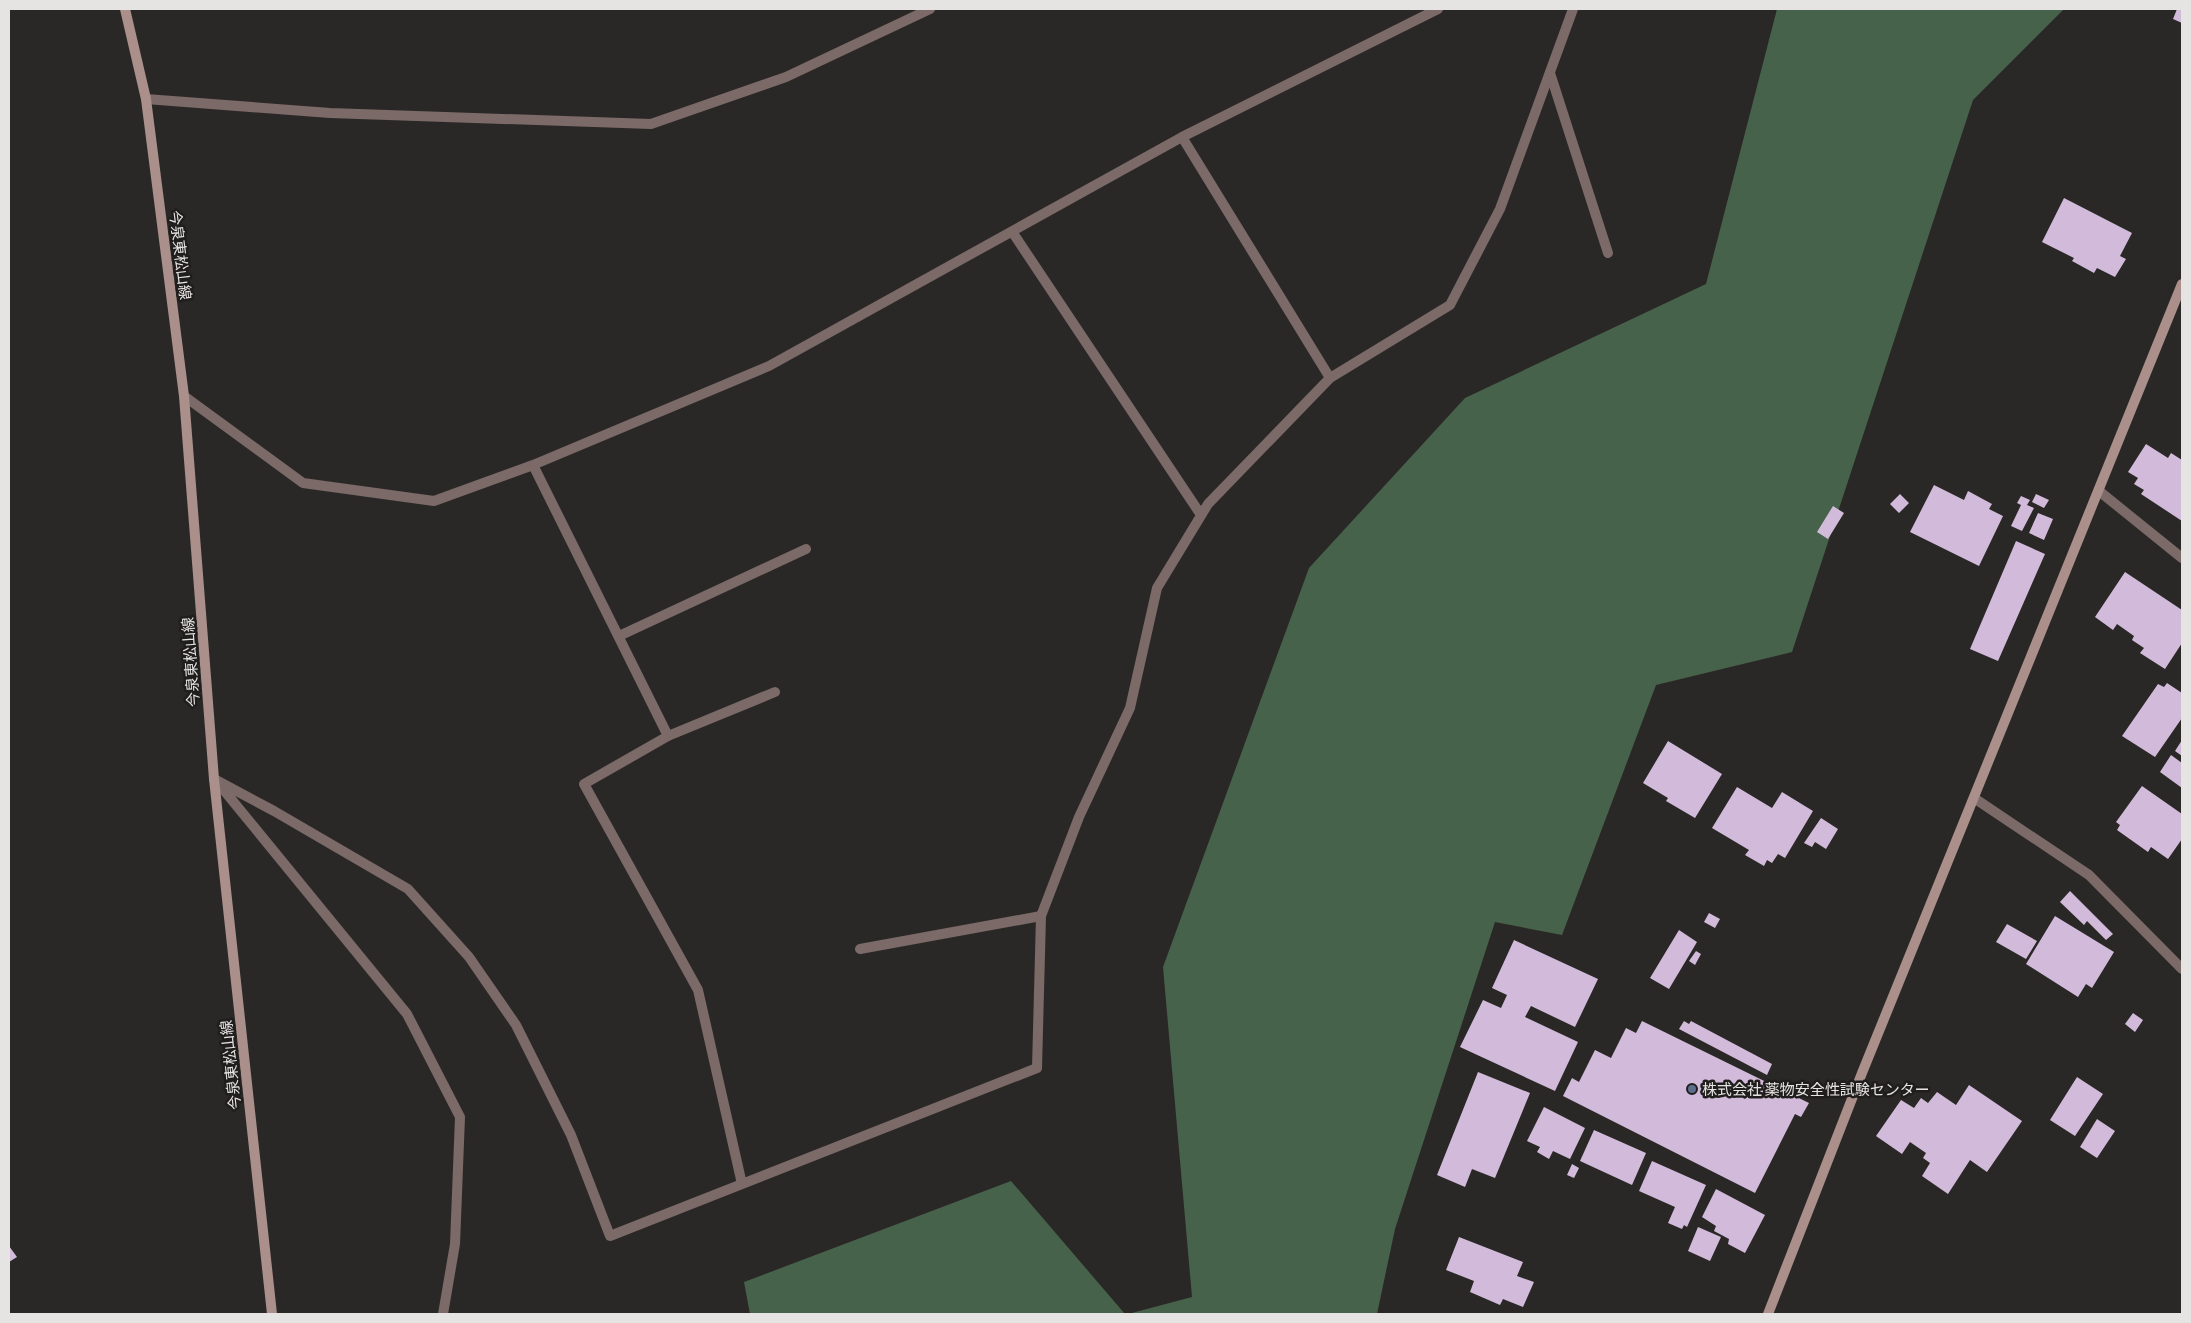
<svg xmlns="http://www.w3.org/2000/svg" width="2191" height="1323" font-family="Commissioner,'Noto Sans JP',sans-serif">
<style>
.forest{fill:#47624a}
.building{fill:#d2bbda}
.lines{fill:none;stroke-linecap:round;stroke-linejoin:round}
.lane{stroke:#7b6a67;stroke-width:10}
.street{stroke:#7b6a67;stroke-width:10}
.secondary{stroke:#aa8f8a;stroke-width:10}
.service-dot{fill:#5c6f8a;stroke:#201e1c;stroke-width:2}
.labels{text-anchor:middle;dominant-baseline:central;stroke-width:5;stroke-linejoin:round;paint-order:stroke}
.street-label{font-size:15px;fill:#e6e4e3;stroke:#201e1c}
.poi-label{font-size:15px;fill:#e6e4e3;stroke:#201e1c;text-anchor:start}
</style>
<rect width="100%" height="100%" fill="#2a2826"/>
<!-- forest -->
<path class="forest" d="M1777,9H2064L1973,100L1792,652L1656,685L1562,935L1495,922L1395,1229L1377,1314H1128L1192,1297L1163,967L1309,568L1465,398L1706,284Z
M1011,1181L1125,1314H750L744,1282Z"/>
<!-- building -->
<path class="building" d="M2177,9H2182V23L2173,19Z
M2064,198L2132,233L2120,256L2126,259L2115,277L2097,268L2094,273L2072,261L2074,258L2042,242Z
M2146,444L2168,458L2171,453L2182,460V521L2141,494L2144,490L2134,484L2138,478L2128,472Z
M1934,485L1964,500L1968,491L1992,504L1989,509L2003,516L1979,566L1910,532Z
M1900,494L1909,503L1899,513L1890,504Z
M2036,494L2049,500L2044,508L2032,502Z
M2021,496L2030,500L2027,505L2034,508L2022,531L2011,526L2021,505L2017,503Z
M1833,506L1844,513L1828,539L1817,532Z
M2038,513L2053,519L2044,540L2029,533Z
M2016,541L2045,554L1998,661L1970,649Z
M2125,572L2182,610V643L2165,669L2140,653L2144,648L2132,640L2134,636L2117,624L2113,630L2095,617Z
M2167,683L2182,693V718L2155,757L2122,736L2158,684L2164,687Z
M2182,740V756L2175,751Z
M1668,741L1722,774L1695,818L1666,801L1668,798L1643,783Z
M2171,755L2182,763V788L2160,772Z
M2142,786L2182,814V839L2168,859L2151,847L2148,852L2117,830L2120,825L2116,822Z
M1737,787L1772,808L1782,792L1813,811L1785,858L1778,854L1772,863L1767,860L1764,866L1745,855L1749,850L1712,828Z
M1821,818L1838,829L1826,849L1815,842L1812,847L1804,843Z
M2070,891L2113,934L2106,940L2087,921L2084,925L2060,902Z
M1709,913L1720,919L1715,928L1704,922Z
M2055,916L2114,952L2092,988L2086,984L2078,997L2026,964Z
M2007,924L2037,941L2026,959L1996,942Z
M1679,930L1697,942L1669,989L1650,978Z
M1514,940L1598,979L1575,1027L1531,1006L1525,1017L1578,1042L1555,1091L1460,1047L1483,1000L1501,1008L1507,995L1492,988Z
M1696,951L1701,954L1695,965L1689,961Z
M2133,1013L2143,1020L2135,1032L2125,1024Z
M1642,1021L1809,1103L1801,1117L1795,1114L1755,1193L1563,1096L1572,1078L1579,1082L1595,1050L1611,1058L1626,1028L1636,1033Z
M1684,1021L1689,1024L1691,1021L1772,1064L1767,1075L1679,1029Z
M1478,1072L1530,1093L1495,1178L1472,1169L1465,1187L1437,1175Z
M2077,1077L2103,1094L2075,1136L2050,1120Z
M1969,1085L2022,1121L1987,1172L1970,1160L1948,1194L1922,1176L1930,1163L1923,1158L1926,1153L1910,1142L1902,1154L1876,1136L1901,1100L1914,1108L1921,1098L1928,1103L1937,1092L1956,1105Z
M1544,1107L1585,1128L1570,1159L1553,1151L1549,1159L1537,1152L1540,1147L1527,1141Z
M2097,1119L2115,1131L2097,1158L2080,1147Z
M1594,1130L1646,1153L1632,1185L1580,1161Z
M1652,1161L1706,1185L1687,1227L1684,1225L1682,1229L1668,1223L1675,1207L1639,1191Z
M1572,1164L1579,1168L1574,1178L1567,1175Z
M1716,1189L1765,1215L1745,1253L1728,1244L1729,1239L1714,1231L1716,1226L1702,1217Z
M1698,1227L1721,1237L1710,1261L1688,1251Z
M1459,1237L1523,1262L1517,1276L1534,1282L1523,1307L1503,1299L1500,1305L1470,1292L1474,1281L1446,1270Z
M9,1246L17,1257L9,1262Z"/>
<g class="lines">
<!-- lane -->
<path class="lane" d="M1550,73L1608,253
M619,636L806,549
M668,736L775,692
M860,949L1041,916"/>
<!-- street -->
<path class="street" d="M146,99L330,113L651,124L786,77L930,9
M1182,137L1330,378
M1013,233L1201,515
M184,396L303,483L434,501L533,465L769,366L1182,137L1438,9
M533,465L668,736L584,784L698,990L742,1184
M2099,491L2182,558
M214,779L274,811L408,889L469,957L516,1025L571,1135L610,1236L1037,1068L1041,916L1079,817L1130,708L1157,588L1208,504L1330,378L1450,305L1500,209L1573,9
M218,783L407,1014L460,1117L455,1244L443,1314
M1974,798L2089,875L2182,969"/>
<!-- secondary -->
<path class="secondary" d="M125,9L146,99L184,396L214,779L272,1314
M1768,1314L1862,1073L2182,284"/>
</g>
<!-- markers -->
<circle class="service-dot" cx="1692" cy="1089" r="5"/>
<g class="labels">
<!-- street labels -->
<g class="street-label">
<text transform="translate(181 255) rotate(83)">今泉東松山線</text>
<text transform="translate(190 662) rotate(-94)">今泉東松山線</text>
<text transform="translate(230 1065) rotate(-96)">今泉東松山線</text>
</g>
<!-- poi labels -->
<g class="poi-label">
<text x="1702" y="1089">株式会社 薬物安全性試験センター</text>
</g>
</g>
<!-- border -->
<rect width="2191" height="1323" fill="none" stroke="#e6e4e3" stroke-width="20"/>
</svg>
